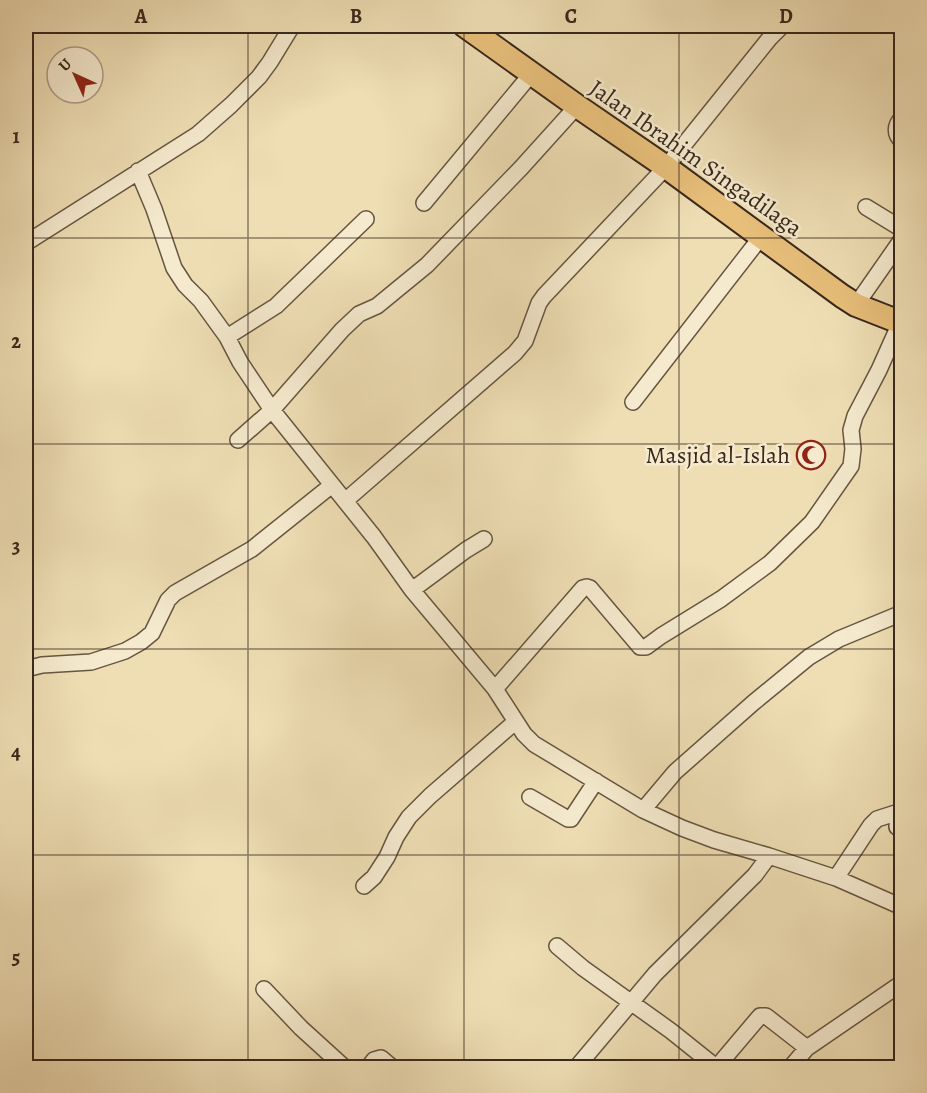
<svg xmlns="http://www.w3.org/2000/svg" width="927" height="1093" font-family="Alegreya,serif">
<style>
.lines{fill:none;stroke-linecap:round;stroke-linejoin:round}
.minor-casing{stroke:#665641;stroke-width:18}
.highway-casing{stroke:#38281b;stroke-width:26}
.minor{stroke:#f5eace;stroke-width:15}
.highway{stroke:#e8bf7a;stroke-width:22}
.grid{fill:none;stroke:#38281b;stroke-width:1.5;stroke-opacity:0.55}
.labels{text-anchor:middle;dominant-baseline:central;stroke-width:5;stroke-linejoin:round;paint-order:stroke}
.street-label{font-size:24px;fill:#38281b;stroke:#f5eace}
.poi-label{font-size:24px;fill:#38281b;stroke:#f5eace;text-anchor:end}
.neatline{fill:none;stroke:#38281b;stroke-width:2}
.grid-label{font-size:20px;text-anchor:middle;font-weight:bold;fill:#38281b}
</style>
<rect width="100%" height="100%" fill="#efdeb4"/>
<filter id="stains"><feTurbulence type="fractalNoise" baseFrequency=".00333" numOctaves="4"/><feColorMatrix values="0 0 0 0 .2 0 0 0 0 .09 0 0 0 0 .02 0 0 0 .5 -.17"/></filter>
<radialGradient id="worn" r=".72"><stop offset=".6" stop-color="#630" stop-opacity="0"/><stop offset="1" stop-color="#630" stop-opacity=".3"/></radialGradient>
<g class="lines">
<!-- minor casing -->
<g class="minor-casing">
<path id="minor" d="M902,118C895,125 894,134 902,141
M138,171L154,209L174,268L185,285L201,301L227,337L240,362L272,410L374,537L412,590L495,689L524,734L534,744L643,810L682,828L714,840L769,856L836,878L902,907
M424,203L532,73
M866,207L902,229
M26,243L198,134L231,105L259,77L270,62L292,26
M856,305L902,239
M227,337L276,306L366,219
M633,402L761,237
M238,440L272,410L342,330L359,314L377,306L427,265L521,168L577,106
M345,501L515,353L525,341L539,303L544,296L666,167L769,39L782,26
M412,590L466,550L484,539
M26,669L42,665L91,662L125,651L141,642L152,633L168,600L175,593L252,549L332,485
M495,689L583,588L587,587L590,588L640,647H646L661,636L721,599L770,563L812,522L851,466L853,449L851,430L855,416L879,370L900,323
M530,797L568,819H571L596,781
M643,810L675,772L753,703L809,657L839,639L902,613
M898,813L897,827L902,831
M836,878L871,825L877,819L902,811
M364,886L374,877L387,857L396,837L409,817L430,796L515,722
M557,946L583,968L671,1031L716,1067
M264,989L301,1028L345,1068
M368,1068L374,1060L381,1058L393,1068
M576,1068L655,974L755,875L769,856
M716,1068L760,1016H766L807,1048L902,983
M790,1068L807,1048"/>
</g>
<!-- highway casing -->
<g class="highway-casing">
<path id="highway" d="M465,26L577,106L666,167L842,296L856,305L902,323"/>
</g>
<!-- minor -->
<use href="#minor" class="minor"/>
<!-- highway -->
<use href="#highway" class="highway"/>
</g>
<!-- grid -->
<path class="grid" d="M248,26V1068M464,26V1068M679,26V1068M26,238H902M26,444H902M26,649H902M26,855H902"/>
<!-- icons -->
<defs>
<g id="mosque-ring" transform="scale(1.5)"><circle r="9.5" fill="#f5eace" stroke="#8f2418" stroke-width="1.5"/><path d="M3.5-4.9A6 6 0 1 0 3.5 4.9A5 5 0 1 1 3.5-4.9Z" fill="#8f2418"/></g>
</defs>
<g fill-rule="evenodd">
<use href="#mosque-ring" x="811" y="455"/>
</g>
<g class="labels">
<!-- street labels -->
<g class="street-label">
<text transform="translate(696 158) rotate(35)">Jalan Ibrahim Singadilaga</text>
</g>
<!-- poi labels -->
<g class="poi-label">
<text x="790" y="455">Masjid al-Islah</text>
</g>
</g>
<!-- margin -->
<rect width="927" height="1093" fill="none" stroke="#efdeb4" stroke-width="66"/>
<!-- north arrow -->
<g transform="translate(75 75) rotate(315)"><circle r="28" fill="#f5eace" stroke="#a99c86" stroke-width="1.5"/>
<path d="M0-4.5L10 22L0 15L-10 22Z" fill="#8f2418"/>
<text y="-9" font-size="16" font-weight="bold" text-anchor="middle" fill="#38281b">U</text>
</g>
<rect x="33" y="33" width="861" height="1027" class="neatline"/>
<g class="grid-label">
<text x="141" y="23">A</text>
<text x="356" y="23">B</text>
<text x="571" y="23">C</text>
<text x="786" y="23">D</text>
<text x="16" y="143">1</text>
<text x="16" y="348">2</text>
<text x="16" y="553">3</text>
<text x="16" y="759">4</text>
<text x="16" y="964">5</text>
</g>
<rect width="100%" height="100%" filter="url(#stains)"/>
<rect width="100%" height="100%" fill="url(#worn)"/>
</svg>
